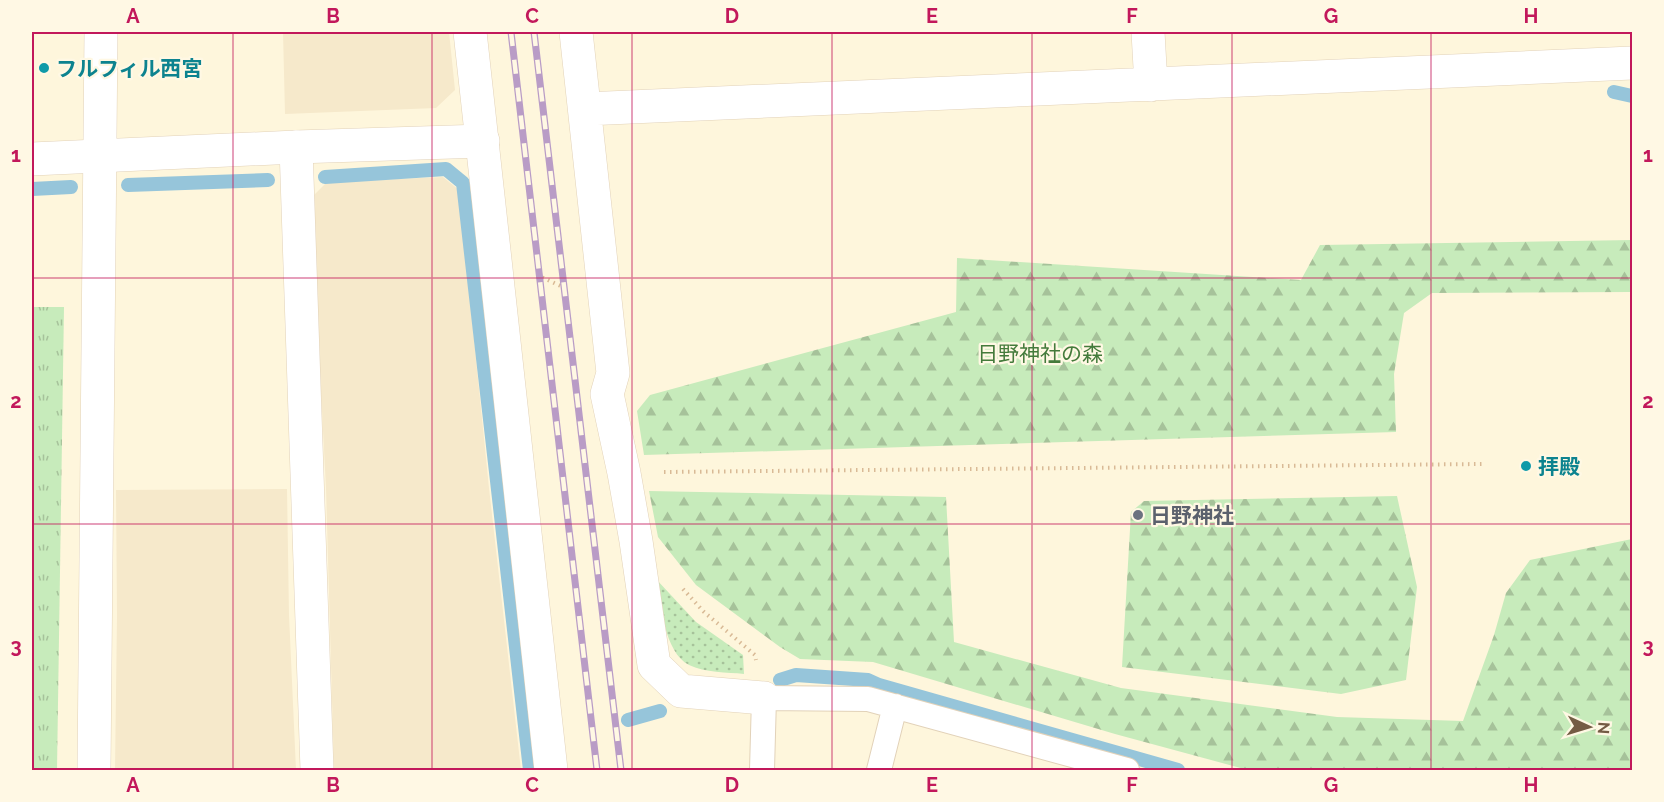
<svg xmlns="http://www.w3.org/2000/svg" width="1664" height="802" font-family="Raleway,'Noto Sans JP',sans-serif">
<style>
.residential{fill:#f6e9cb}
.grass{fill:url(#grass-tufts)}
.forest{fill:url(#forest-firs)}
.park{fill:url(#park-dots)}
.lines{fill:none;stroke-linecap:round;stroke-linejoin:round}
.stream{stroke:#96c5da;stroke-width:14}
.service-casing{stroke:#e2d2b9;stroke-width:26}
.minor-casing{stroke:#e2d2b9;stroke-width:34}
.tertiary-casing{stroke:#e2d2b9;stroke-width:34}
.path{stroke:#d9ba96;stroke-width:4;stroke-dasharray:1.5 4.5;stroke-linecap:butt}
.service{stroke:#fff;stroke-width:24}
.minor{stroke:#fff;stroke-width:33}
.tertiary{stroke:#fff;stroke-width:33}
.rail-casing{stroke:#b99cc6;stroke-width:7}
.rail{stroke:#fff8e4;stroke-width:4.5;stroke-dasharray:14;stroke-linecap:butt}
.grid{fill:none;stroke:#c2185b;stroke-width:1.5;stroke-opacity:0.55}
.culture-dot{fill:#0f9aa8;stroke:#fff8e4;stroke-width:2}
.worship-dot{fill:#6b7280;stroke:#fff8e4;stroke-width:2}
.labels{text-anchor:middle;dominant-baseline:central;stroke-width:4.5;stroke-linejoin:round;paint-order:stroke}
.culture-label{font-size:21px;font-weight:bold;fill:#0d838f;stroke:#fff8e4;text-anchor:start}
.park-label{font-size:21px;fill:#447b3b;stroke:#fff8e4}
.worship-label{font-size:21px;font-weight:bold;fill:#5b616d;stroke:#fff8e4;text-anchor:start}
.neatline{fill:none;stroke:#c2185b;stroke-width:2}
.grid-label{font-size:20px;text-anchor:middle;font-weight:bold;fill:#c2185b}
</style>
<defs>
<pattern id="grass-tufts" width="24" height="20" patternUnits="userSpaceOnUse" patternTransform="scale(1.5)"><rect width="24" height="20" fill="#c7ebbb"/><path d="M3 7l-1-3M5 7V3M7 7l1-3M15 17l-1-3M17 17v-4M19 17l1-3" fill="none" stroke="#a6c29a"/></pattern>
<pattern id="forest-firs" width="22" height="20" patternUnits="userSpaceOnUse" patternTransform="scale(1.5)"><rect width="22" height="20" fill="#c7ebbb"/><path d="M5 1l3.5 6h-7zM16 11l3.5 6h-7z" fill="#a6c29a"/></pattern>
<pattern id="park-dots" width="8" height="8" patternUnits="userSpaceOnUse" patternTransform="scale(1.5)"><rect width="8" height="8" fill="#c7ebbb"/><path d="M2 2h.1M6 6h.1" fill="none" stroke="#a6c29a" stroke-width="1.8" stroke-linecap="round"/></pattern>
</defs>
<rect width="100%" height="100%" fill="#fef6dc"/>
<!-- residential -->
<path class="residential" d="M283,32H449L455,90L436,108L285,114Z
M443,177L459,190L489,488L521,770H334L326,488L311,198L327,182Z
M287,489L289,615L296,770H115L117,616L116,490Z"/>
<!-- grass -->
<path class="grass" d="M32,307H64L57,770H32Z"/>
<!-- forest -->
<path class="forest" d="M1632,240V292L1432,293L1404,313L1394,374L1396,432L644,455L637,411L650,395L956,312L957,258L1301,280L1320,245Z
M649,491L946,497L954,642L1121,688L1337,717L1463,721L1494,635L1506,593L1530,560L1632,539V770H1248L1115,734L873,662L800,659L780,647L696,585L658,537Z
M1397,496L1417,587L1406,680L1341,694L1122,667L1131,512L1144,501Z"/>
<!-- park -->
<path class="park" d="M656,579L696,622L743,655L744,674C727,672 705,673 689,665C664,652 661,604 656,579Z"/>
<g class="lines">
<!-- stream -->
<path class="stream" d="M1614,92L1632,96
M325,177L446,169L463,183L530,770
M128,185L268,180
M32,189L71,187
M780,680L796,675L868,680L879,685L1178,770
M628,720L660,711"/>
<!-- service casing -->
<g class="service-casing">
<path id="service" d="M762,770L764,698L868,699L1127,770
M879,770L895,706"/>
</g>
<!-- minor casing -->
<g class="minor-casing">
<path id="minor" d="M470,32L551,770
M576,32L613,373L607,394L624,473L636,541L654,665L681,691L764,698
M1148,32L1151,85
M585,109L1632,63
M296,147L317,770
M94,770L101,32"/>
</g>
<!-- tertiary casing -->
<g class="tertiary-casing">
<path id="tertiary" d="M32,159L296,147L483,141"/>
</g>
<!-- path -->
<path class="path" d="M537,275L565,288
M664,472L1482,464
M683,589L704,612L755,655L756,660"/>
<!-- service -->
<use href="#service" class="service"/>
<!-- minor -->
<use href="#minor" class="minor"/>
<!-- tertiary -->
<use href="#tertiary" class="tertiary"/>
<!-- rail casing -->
<g class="rail-casing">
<path id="rail" d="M511,32L597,770
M534,32L621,770"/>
</g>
<!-- rail -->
<use href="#rail" class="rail"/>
</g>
<!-- grid -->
<path class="grid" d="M233,32V770M432,32V770M632,32V770M832,32V770M1032,32V770M1232,32V770M1431,32V770M32,278H1632M32,524H1632"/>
<!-- markers -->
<g class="culture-dot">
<circle cx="44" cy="68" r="6"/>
<circle cx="1526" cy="466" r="6"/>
</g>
<circle class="worship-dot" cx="1138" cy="515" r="6"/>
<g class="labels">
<!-- culture labels -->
<g class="culture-label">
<text x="56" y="68">フルフィル西宮</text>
<text x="1538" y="466">拝殿</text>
</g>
<!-- park labels -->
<g class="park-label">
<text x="1040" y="353">日野神社の森</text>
</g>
<!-- worship labels -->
<g class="worship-label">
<text x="1150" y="515">日野神社</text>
</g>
</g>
<!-- border -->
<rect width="1664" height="802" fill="none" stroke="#fff8e4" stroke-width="66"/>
<!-- north arrow -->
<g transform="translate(1589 727) rotate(94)" stroke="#fff8e4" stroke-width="4.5" paint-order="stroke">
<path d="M0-4.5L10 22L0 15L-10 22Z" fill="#745c44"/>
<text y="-9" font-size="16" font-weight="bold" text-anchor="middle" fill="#745c44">N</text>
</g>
<rect x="33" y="33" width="1598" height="736" class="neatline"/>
<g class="grid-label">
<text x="133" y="23">A</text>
<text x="333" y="23">B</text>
<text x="532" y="23">C</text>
<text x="732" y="23">D</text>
<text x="932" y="23">E</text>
<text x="1132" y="23">F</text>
<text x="1331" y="23">G</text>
<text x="1531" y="23">H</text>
<text x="16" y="162">1</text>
<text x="1648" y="162">1</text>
<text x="16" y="408">2</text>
<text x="1648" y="408">2</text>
<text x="16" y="653">3</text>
<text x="1648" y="653">3</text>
<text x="133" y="792">A</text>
<text x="333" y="792">B</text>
<text x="532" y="792">C</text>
<text x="732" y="792">D</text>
<text x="932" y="792">E</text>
<text x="1132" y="792">F</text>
<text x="1331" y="792">G</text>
<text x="1531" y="792">H</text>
</g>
</svg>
